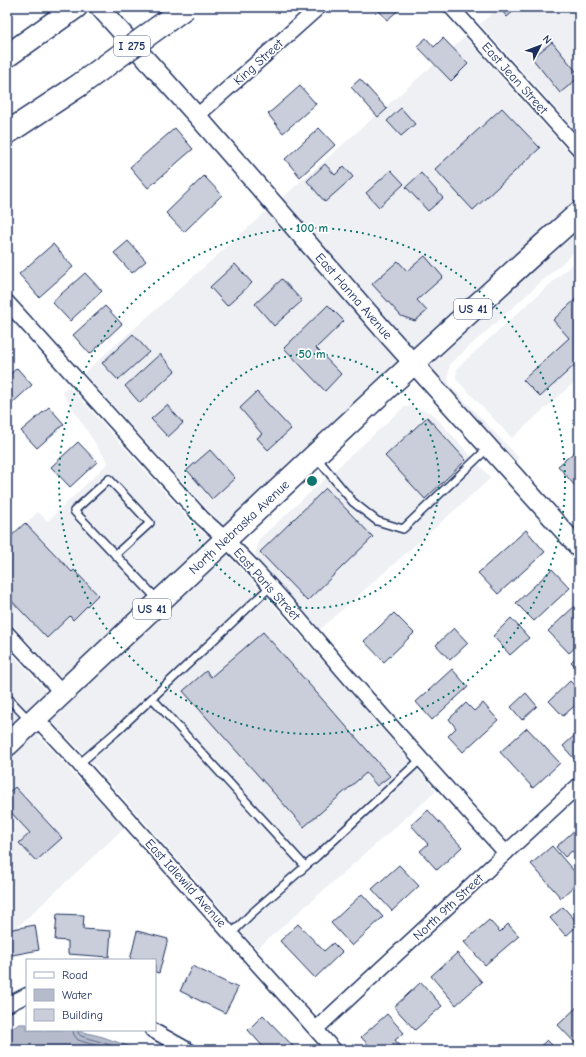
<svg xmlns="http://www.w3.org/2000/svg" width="586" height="1057" font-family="'Comic Neue',sans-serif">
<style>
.built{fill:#eff0f4}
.water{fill:#b5bbca;stroke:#77839f}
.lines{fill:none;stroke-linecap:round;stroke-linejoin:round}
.shore{stroke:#596789;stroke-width:1}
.building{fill:#caceda;stroke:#1b2f5e}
.service-casing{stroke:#1b2f5e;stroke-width:10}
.minor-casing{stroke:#1b2f5e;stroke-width:17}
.tertiary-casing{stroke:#1b2f5e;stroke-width:21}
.primary-casing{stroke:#1b2f5e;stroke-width:25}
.motorway-casing{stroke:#1b2f5e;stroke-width:25}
.service{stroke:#fff;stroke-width:7}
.minor{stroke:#fff;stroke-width:14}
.tertiary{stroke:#fff;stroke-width:18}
.primary{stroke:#fff;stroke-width:22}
.motorway{stroke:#fff;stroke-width:22}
.motorway-bridge-casing{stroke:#1b2f5e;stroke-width:25;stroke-linecap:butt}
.motorway-bridge{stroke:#fff;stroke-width:22}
.ring{fill:none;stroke:#0f766e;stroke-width:2;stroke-dasharray:2 4}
.labels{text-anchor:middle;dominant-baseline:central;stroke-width:3.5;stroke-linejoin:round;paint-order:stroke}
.shield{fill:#fff;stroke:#5f6d8e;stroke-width:1}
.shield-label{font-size:12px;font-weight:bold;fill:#1b2f5e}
.street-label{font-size:13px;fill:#1b2f5e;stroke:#fff}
.centre{fill:#0f766e;stroke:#fff;stroke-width:2}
.ring-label{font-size:12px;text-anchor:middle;font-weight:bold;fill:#0f766e;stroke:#fff;stroke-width:3.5;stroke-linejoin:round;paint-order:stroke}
</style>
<rect width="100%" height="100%" fill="#fff"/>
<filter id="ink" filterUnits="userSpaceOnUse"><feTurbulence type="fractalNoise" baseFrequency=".025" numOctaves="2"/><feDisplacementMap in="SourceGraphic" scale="8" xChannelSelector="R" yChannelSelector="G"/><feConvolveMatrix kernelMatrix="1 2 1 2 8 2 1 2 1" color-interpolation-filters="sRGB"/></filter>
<g filter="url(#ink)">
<!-- built -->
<path class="built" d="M499,7H579V134L480,24Z
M465,37L579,164V203L415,350L282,198Z
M267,211L400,364L226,527L209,511L84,373Z
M579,226V248L450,364L449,368L448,379L450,385L519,458L515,462L426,363Z
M579,258V378L512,438L456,379L457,368Z
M69,386L194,525L212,540L63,680L7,619V540L38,512L48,521L108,463L62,392Z
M404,407H414L432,413L491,478L318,631L255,555L259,539Z
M225,552L263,593L436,791L257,949L87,757L49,718Z
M7,648L49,694L7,733Z
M34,731L124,828L7,937V757Z"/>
<!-- water -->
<path class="water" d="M19,1024H27V1030H75L103,1037L139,1050H7V1032Z"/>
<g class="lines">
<!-- shore -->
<path class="shore" d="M73,1030L74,1035L78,1040L111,1050
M78,1030V1033L81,1036L127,1050"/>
</g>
<!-- building -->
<path class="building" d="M376,7H402L387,20Z
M499,7H518L507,17Z
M426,38L434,47L443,38L468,64L451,81L417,46Z
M552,42L579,75V77L560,93L532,58Z
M360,79L387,109L378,117L351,87Z
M300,86L316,104L283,133L268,114Z
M401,108L415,124L401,136L387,121Z
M502,108L540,148L473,210L435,169Z
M175,128L193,149L148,188L130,167Z
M319,128L335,145L300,177L285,159Z
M325,164L335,175L344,166L353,177L325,202L307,181Z
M391,170L404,184L379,207L366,193Z
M421,173L443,198L428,211L406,187Z
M204,176L222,195L184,232L166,213Z
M128,241L146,261L132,273L114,253Z
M53,244L73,267L39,297L19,274Z
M425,256L443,277L417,300L427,311L415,321L401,316L372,284L398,261L407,271Z
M235,264L252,283L227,306L210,287Z
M85,273L102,291L70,321L52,302Z
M282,279L302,301L274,326L255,304Z
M579,296V344L577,347L579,349V361L540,397L523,380L569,338L553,320Z
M328,305L344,321L316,348L341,374L325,391L284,348Z
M105,306L122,324L90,354L73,335Z
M133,334L149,352L118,380L102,363Z
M160,354L175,371L140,403L125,386Z
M17,368L32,385L7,408V377Z
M257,392L291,429L268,450L257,438L262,434L240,408Z
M167,405L183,423L168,437L151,419Z
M49,407L64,424L37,448L21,431Z
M427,417L466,460L425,499L385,456Z
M78,442L97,462L70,487L51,467Z
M579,448V483L575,486L558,466Z
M210,450L235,478L212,499L187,470Z
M326,488L373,537L307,601L260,552Z
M25,523L72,572L74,570L98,595L73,620L70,616L47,638L7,596V540Z
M526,530L545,552L498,594L478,573Z
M552,569L570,588L534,621L516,603Z
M579,602V644L569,653L548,631Z
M394,613L414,633L384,662L364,641Z
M511,618L529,638L510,655L493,636Z
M454,628L468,643L450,660L436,645Z
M263,632L390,776L377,786L366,773L304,827L183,691L206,671L211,677Z
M579,654V670L571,662Z
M452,669L468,687L432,720L416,702Z
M570,681L579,690V702L563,716L549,701Z
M526,693L537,706L522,720L511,707Z
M466,703L474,711L483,703L498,720L463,752L448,736L456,728L449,719Z
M527,728L560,763L533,788L500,752Z
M576,734L579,738V758L576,761L563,746Z
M15,787L62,838L36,861L19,843L30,833L7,808V794Z
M428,810L462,847L437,870L420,851L428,844L411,825Z
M579,826V858L572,851L565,857L556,847Z
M552,846L579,877V881L561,898L531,864Z
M399,865L419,886L392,911L372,889Z
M362,894L383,917L352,946L331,923Z
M563,907L579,924L566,936L550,918Z
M57,914L84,915L83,929L111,931L109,957L68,954V941L55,940Z
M489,920L500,932L508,924L519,936L485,965L464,942Z
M298,924L324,951L333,943L342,952L315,978L280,941Z
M35,925L39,950L7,956V930Z
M137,931L168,939L159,973L155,972V960H130Z
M457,953L482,982L456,1005L431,976Z
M192,966L238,988L225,1013L180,991Z
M421,982L442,1006L415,1030L394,1007Z
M578,1006L579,1007V1047L558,1025Z
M387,1014L404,1033L395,1040L404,1050H373L361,1037Z
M263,1015L294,1047L291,1050H266L248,1030Z
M547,1040L557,1050H536Z"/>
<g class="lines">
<!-- service casing -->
<g class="service-casing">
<path id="service" d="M316,457L353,502L377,521L403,529L488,448
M115,555L150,523L109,479L74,511L158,600
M7,697L30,721
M152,698L305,866
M79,764L116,732L271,586
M231,934L251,914L316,857L420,760"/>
</g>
<!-- minor casing -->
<g class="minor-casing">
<path id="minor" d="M451,7L579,149
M197,116L319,7
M7,302L202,518C255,564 300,620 346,674C398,734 452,794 506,853
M7,633L62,693
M36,718L79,764L334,1050
M7,1005L27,995
M316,1029L579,785
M152,1030L188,1050"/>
</g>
<!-- tertiary casing -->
<g class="tertiary-casing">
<path id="tertiary" d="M99,7L197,116L388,335L579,548"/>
</g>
<!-- primary casing -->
<g class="primary-casing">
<path id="primary" d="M7,745L392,383L533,254L579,213"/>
</g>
<!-- motorway casing -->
<g class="motorway-casing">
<path id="motorway" d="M7,56L76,7
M7,133L78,86"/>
</g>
<!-- service -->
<use href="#service" class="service"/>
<!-- minor -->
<use href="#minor" class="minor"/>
<!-- tertiary -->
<use href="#tertiary" class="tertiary"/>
<!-- primary -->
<use href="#primary" class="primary"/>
<!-- motorway -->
<use href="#motorway" class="motorway"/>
<!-- motorway-bridge casing -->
<g class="motorway-bridge-casing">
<path id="motorway-bridge" d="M78,86L186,7"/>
</g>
<!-- motorway-bridge -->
<use href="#motorway-bridge" class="motorway-bridge"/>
</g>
</g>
<!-- distance rings -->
<g class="ring">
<circle cx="312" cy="481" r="127"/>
<circle cx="312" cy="481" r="253"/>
</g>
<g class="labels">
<!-- shield labels -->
<g class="shield">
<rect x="114" y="36" width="36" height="20" rx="3"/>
<rect x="454" y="299" width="38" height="20" rx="3"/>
<rect x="133" y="599" width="38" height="20" rx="3"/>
</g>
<g class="shield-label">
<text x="132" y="46">I 275</text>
<text x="473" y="309">US 41</text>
<text x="152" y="609">US 41</text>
</g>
<!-- street labels -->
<g class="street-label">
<text transform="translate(258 62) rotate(-42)">King Street</text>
<text transform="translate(515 78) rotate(48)">East Jean Street</text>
<text transform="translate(354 296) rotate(49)">East Hanna Avenue</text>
<text transform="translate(239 527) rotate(-43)">North Nebraska Avenue</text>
<text transform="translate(267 584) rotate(48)">East Paris Street</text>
<text transform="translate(186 883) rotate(48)">East Idlewild Avenue</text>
<text transform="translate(448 907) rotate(-43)">North 9th Street</text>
</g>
</g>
<circle cx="312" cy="481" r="6" class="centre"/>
<g class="ring-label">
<text x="312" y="232">100 m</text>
<text x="312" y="358">50 m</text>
</g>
<!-- margin -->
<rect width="586" height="1057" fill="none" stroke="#fff" stroke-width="24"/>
<rect x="12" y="12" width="562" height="1033" fill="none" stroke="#1b2f5e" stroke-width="1.5" filter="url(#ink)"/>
<!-- legend -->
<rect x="26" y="959" width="130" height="72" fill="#ffffff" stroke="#a4acbf"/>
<rect x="34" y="972" width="20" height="6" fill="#ffffff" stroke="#a4acbf"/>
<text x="62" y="979" font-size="12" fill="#1b2f5e">Road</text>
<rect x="34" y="989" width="20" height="12" fill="#b5bbca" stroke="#a4acbf"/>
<text x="62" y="999" font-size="12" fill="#1b2f5e">Water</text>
<rect x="34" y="1009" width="20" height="12" fill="#caceda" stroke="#a4acbf"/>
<text x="62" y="1019" font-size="12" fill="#1b2f5e">Building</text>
<!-- north arrow -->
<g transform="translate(540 46) rotate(48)" stroke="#ffffff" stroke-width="3" paint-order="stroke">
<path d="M0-3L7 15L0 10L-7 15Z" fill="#1b2f5e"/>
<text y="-6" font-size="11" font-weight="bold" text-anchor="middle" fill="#1b2f5e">N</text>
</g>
</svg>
